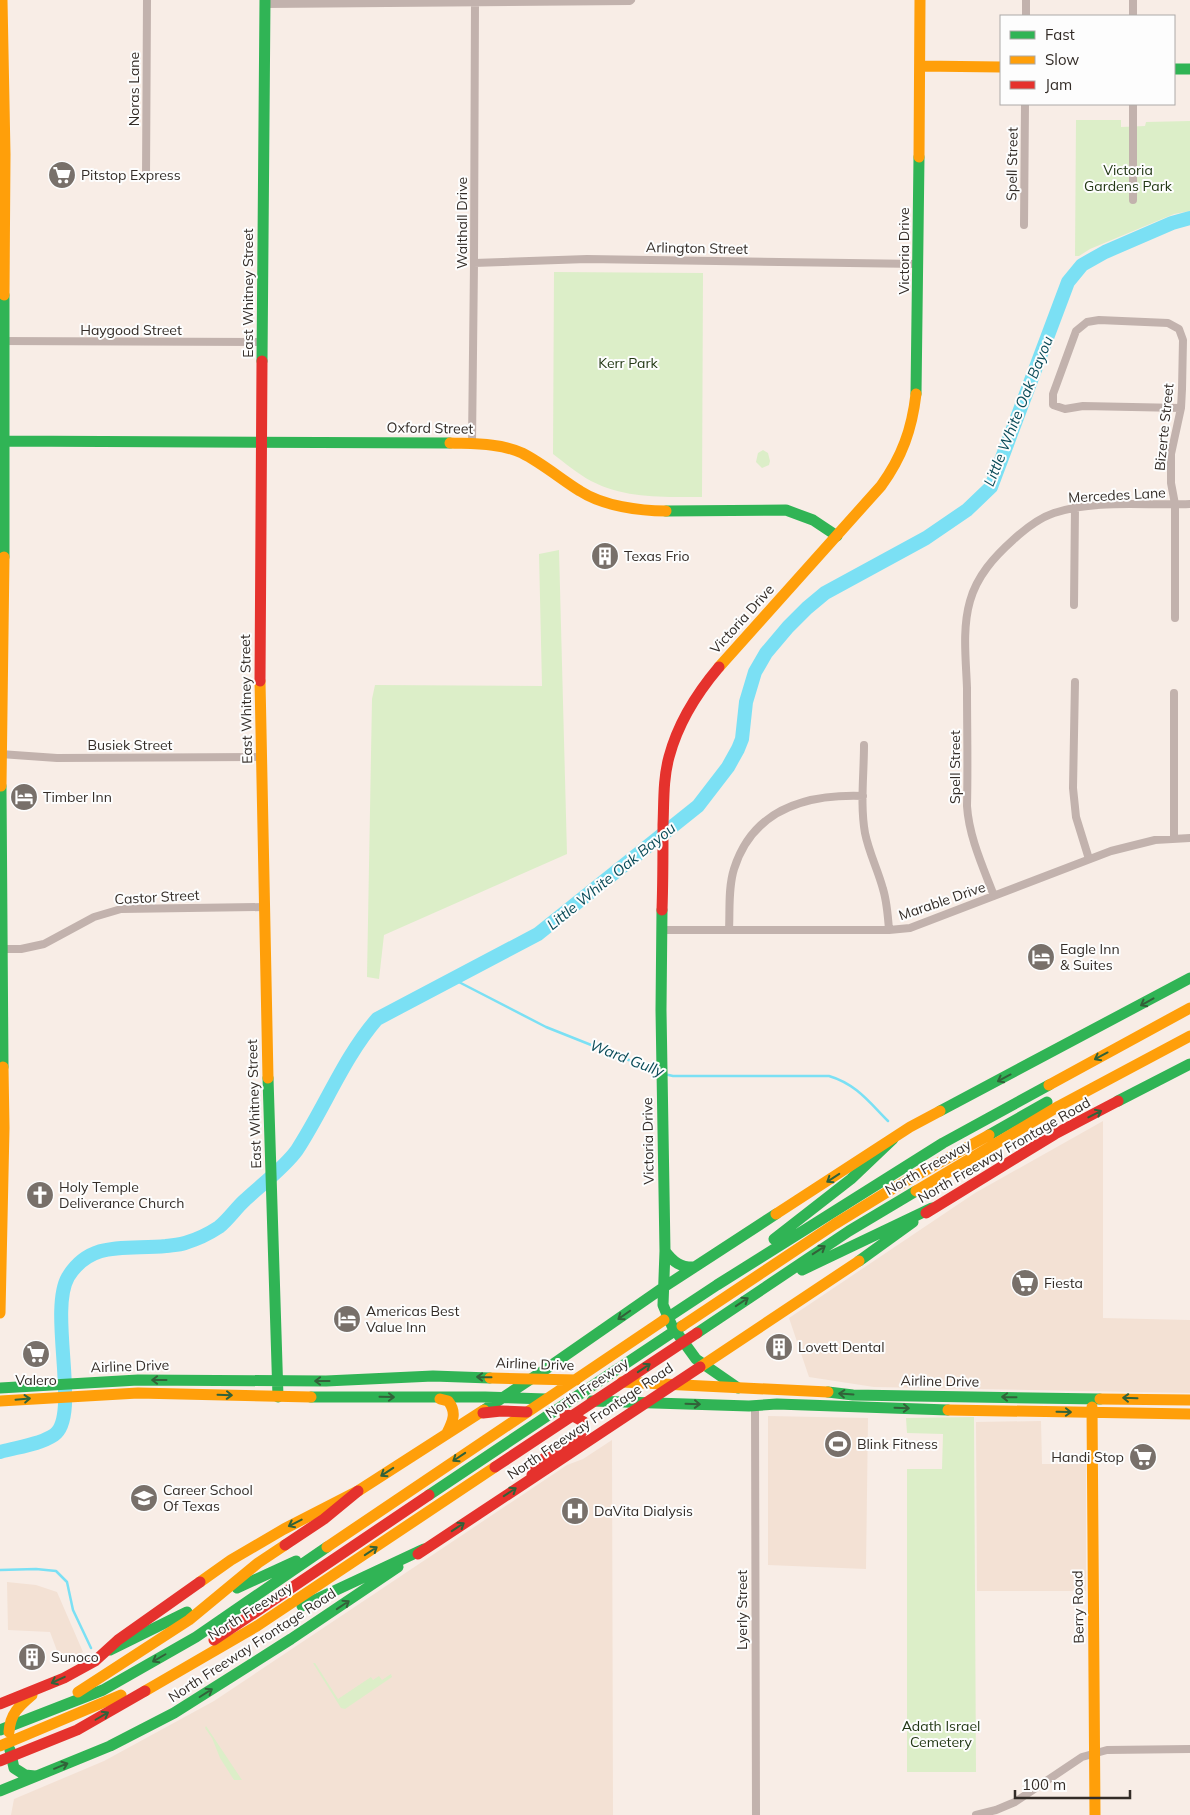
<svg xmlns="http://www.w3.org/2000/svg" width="1190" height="1815" font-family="Mulish,sans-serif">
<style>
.built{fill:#f3e1d4}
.green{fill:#dceec8}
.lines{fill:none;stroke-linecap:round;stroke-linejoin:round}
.stream{stroke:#7be0f4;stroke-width:2.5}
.river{stroke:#7be0f4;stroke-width:14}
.street{stroke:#c2b2ad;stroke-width:8}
.fast{stroke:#30b455;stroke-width:11}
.slow{stroke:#ff9f0a;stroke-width:11}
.jam{stroke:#e5322d;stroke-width:11}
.oneway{stroke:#326239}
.labels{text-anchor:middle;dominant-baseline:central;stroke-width:4;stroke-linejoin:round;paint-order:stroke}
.street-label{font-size:14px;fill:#332c27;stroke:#fdfdfd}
.park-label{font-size:14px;fill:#233815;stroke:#fdfdfd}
.poi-label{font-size:14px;fill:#332c27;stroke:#fdfdfd;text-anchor:start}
.water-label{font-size:15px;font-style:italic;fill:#0b4c59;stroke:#fdfdfd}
</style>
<rect width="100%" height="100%" fill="#f8ede6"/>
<!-- built -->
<path class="built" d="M1103,1121V1318L1190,1320V1393L874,1387L809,1377L789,1318L975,1193Z
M768,1416L868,1418L866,1569L768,1565Z
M1041,1421L1042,1464H1086V1591H977L976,1422Z
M612,1440L613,1815H11L14,1799L104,1761L214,1701L567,1465L583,1459Z
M7,1582L36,1585L57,1592L83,1652L62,1664L50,1632L8,1630Z"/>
<!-- green -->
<path class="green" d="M1076,120H1121V127L1145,126L1146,122L1190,121V211L1174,214L1090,249L1079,256H1075Z
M554,272L703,273L702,497C664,497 626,499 591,481C578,474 565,463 553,454Z
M763,450L768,453L770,461L769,465L762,468L756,462L758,453Z
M559,550L567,854L384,935L379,979L367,977L372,699L375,685L542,686L539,554Z
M974,1417L976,1772H907V1469H942L943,1434L907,1433L906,1418Z
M313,1663H315L338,1699L371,1677L373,1680L379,1676L382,1680L391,1674L392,1677L345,1709L341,1708Z
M206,1726L242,1780H234L220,1758L212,1738L205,1728Z"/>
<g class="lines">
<!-- stream -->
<path class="stream" d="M453,979L546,1027L659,1072
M664,1074L673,1076H829C856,1084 869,1102 888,1121
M0,1570L36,1569L56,1571L67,1582L73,1610L91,1648"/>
<!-- river -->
<path class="river" d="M0,1452C17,1447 39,1445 54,1435C81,1417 48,1312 68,1277C91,1239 129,1250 166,1246C172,1245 179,1245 185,1243C195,1240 210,1233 219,1227C229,1219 236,1208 245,1200C261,1185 285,1167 297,1150C325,1107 344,1057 377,1019L538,934L698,806L728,767L738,749L742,739L746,702L755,672L766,653L788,627L807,608L825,593L926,538L967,510L991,487L1068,282L1082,265L1105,252L1172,223L1190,218"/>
<!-- street -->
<path class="street" d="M265,4L630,1L631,0
M1026,16V0
M1133,16V0
M146,178L147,0
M1133,200V104
M1024,225L1025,104
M474,263L587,259L919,264
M0,341L262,342
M472,443L474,263L475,2
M1074,605L1075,507
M1175,618V504L1171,483V454L1181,408L1182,389L1183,340L1179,329L1168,323L1099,320L1087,322L1076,331L1053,394V405L1065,409L1083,406L1181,408
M1075,682L1073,788L1076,817L1089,859
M864,745C864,774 860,805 865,833C869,853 878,870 883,889C887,902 888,916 889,930
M0,754L57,758L261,757
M1174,838V693
M994,896C983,867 969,837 967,806C968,767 967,728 967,688C966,660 962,629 970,601C977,576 994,557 1013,540C1025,529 1039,518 1054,513C1097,499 1145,506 1190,504
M661,930H889L910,928L1111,851L1155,840L1190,838
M729,930C730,910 728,888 734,869C753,809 807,794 863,796
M0,949H21L44,944L94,917L121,909L264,907
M755,1405L756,1815
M976,1815L996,1810L1015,1802L1082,1757L1107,1750L1190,1749"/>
<!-- fast -->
<path class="fast" d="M1174,69H1190
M262,361L265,0
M916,394L919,157
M0,441L450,443
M666,511L786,510L813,520L837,536
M4,557V295
M1,786L3,1067
M662,910L661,1010L665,1251L663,1305L672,1326L696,1359L738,1388
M268,1078L278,1397
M1118,1101L1190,1064
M940,1111L1190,978
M989,1135L1047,1102
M774,1239L851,1179L893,1139
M665,1251C673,1262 681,1268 695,1267
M859,1261L913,1222
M802,1270L932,1208
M664,1320L717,1285L943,1143L1049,1085
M697,1333L849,1231L916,1191
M0,1388L138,1380L326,1381L433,1376L490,1378
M828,1392L853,1395L1100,1399
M311,1397H485L546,1399
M592,1401L749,1406L777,1404L948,1410
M484,1410L546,1369L664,1287L776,1214
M429,1495L682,1326
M237,1588L296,1561
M302,1606L424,1549
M110,1650L187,1612
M0,1730L103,1690L196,1637L327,1547
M10,1750L14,1768L25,1775L35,1776
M0,1791L110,1746L174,1713L291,1639L398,1567"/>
<!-- slow -->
<path class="slow" d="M2,0L5,154L4,295
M920,66L1001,67
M919,157L920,0
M450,443C474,444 500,443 522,453C542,463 562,480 580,491C603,506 640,511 666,511
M719,667L881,486C902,457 912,429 916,394
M260,681L268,1078
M1,786L4,557
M1049,1085L1190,1008
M916,1191L1059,1106L1190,1036
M776,1214L910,1127L940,1111
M0,1313L4,1128L3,1067
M682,1326L835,1224L892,1189L989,1135
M700,1367L859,1261
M490,1378L576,1380
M622,1382L828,1392
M440,1399L448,1401C457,1412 453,1421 447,1433
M1100,1399L1190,1400
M0,1401L138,1393L311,1397
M1092,1407L1095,1815
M948,1410L1190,1414
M327,1547L664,1320
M200,1582L231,1560L284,1529L358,1491L484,1410
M145,1691L257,1626L495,1467
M78,1692L189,1620L258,1563L285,1545
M9,1732C10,1714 19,1706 32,1695
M0,1746L121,1695"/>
<!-- jam -->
<path class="jam" d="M260,681L262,361
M662,910C663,882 663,854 663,825C664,802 663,779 669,757C678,723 697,693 719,667
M926,1213L1055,1134L1118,1101
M483,1413L501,1411L527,1412
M495,1467L697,1333
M532,1475C535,1471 537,1465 541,1461C554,1448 584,1445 584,1422L573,1416L565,1415
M285,1545L324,1519L358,1491
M418,1554L700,1367
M214,1640L429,1495
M0,1704L64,1678L95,1661L118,1640L200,1582
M0,1761L77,1730L145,1691"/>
</g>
<!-- one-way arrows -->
<defs><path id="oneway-shaft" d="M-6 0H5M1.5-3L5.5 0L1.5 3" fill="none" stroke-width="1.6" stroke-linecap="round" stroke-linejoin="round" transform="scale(1.25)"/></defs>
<g class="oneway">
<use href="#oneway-shaft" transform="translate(1147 1002) rotate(151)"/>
<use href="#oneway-shaft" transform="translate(1101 1056) rotate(152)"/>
<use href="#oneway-shaft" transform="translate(1004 1078) rotate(152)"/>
<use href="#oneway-shaft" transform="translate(1095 1114) rotate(-27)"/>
<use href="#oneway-shaft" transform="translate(833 1178) rotate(147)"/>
<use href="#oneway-shaft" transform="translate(819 1250) rotate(-33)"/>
<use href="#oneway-shaft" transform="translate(742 1302) rotate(-34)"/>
<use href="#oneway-shaft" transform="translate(624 1315) rotate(145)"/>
<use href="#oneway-shaft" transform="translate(644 1368) rotate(-34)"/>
<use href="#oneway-shaft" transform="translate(484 1377) rotate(-179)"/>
<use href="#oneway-shaft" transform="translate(159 1380) rotate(-180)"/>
<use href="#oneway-shaft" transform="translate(322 1381) rotate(-180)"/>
<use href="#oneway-shaft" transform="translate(846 1394) rotate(-176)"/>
<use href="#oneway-shaft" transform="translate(225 1395) rotate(2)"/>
<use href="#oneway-shaft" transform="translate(387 1397) rotate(1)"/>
<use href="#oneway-shaft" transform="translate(1009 1397) rotate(-179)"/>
<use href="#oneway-shaft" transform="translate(1130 1398) rotate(-178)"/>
<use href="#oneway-shaft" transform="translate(23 1399) rotate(-5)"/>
<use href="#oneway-shaft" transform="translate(693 1404) rotate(2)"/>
<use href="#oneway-shaft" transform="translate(902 1408) rotate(2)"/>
<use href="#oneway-shaft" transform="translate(1064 1412) rotate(1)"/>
<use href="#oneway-shaft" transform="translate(459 1457) rotate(146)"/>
<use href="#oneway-shaft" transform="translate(387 1472) rotate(147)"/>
<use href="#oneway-shaft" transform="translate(510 1492) rotate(-34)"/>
<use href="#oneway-shaft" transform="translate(295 1523) rotate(153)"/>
<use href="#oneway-shaft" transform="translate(458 1527) rotate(-34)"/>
<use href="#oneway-shaft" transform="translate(371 1551) rotate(-34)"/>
<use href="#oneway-shaft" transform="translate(343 1605) rotate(-34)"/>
<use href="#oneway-shaft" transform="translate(159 1658) rotate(150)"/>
<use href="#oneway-shaft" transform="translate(58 1680) rotate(155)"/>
<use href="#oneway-shaft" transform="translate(206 1693) rotate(-32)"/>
<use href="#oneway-shaft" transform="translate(102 1716) rotate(-30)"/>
<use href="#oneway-shaft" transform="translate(61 1766) rotate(-22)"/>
</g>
<!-- icons -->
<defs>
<g id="supermarket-disc" transform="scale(1.4375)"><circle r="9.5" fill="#78706a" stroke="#fdfdfd"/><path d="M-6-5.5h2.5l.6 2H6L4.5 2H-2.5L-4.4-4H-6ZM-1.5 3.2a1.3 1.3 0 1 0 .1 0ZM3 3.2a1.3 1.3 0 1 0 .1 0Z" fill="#fff"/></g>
<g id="building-disc" transform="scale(1.4375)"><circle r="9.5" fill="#78706a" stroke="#fdfdfd"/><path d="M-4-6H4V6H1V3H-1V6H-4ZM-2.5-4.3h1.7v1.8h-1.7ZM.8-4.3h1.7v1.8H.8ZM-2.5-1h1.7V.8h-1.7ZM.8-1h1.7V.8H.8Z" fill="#fff"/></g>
<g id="hotel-disc" transform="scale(1.4375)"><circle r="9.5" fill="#78706a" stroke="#fdfdfd"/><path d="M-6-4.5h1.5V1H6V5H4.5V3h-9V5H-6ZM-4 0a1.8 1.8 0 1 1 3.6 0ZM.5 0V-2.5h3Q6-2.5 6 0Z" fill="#fff"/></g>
<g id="church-disc" transform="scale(1.4375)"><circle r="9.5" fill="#78706a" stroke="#fdfdfd"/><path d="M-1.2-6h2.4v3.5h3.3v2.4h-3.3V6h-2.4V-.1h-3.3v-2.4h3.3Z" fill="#fff"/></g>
<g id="stadium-disc" transform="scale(1.4375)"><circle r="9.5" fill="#78706a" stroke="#fdfdfd"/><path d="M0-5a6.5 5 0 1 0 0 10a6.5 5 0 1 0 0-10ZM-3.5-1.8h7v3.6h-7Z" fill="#fff"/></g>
<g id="university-disc" transform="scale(1.4375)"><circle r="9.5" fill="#78706a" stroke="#fdfdfd"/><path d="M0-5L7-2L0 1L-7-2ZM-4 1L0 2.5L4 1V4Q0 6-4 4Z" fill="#fff"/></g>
<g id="hospital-disc" transform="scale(1.4375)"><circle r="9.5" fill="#78706a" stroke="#fdfdfd"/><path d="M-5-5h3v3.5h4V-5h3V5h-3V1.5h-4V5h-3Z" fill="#fff"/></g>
</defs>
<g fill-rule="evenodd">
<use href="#supermarket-disc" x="62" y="175"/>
<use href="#building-disc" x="605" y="556"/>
<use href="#hotel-disc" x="24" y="797"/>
<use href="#hotel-disc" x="1041" y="957"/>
<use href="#church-disc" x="40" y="1195"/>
<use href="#supermarket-disc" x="1025" y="1283"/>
<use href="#hotel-disc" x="347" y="1319"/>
<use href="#building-disc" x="779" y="1347"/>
<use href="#supermarket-disc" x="36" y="1354"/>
<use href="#stadium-disc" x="838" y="1444"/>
<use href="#supermarket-disc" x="1143" y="1457"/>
<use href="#university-disc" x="144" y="1498"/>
<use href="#hospital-disc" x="575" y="1511"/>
<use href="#building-disc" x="32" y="1657"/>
</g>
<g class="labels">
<!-- street labels -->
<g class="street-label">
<text transform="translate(134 89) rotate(-90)">Noras Lane</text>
<text transform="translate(1012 164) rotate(-89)">Spell Street</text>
<text transform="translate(462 223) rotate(-90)">Walthall Drive</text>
<text transform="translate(697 248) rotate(1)">Arlington Street</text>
<text transform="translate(904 251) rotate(-90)">Victoria Drive</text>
<text transform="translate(248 293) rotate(-90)">East Whitney Street</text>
<text x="131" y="330">Haygood Street</text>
<text transform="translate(1164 427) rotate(-84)">Bizerte Street</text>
<text transform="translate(430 428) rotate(1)">Oxford Street</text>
<text transform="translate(1117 495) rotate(-3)">Mercedes Lane</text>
<text transform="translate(742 619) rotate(-48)">Victoria Drive</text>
<text transform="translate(246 699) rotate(-91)">East Whitney Street</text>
<text x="130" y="745">Busiek Street</text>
<text transform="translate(955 767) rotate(-90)">Spell Street</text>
<text transform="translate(157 897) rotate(-3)">Castor Street</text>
<text transform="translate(942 901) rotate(-19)">Marable Drive</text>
<text transform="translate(254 1104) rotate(-92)">East Whitney Street</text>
<text transform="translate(648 1141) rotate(-91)">Victoria Drive</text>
<text transform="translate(1004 1150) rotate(-30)">North Freeway Frontage Road</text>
<text transform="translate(928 1167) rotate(-30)">North Freeway</text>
<text transform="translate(535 1364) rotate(2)">Airline Drive</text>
<text transform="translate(130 1366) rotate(-2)">Airline Drive</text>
<text transform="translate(940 1381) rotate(1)">Airline Drive</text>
<text transform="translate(587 1388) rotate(-34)">North Freeway</text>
<text transform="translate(590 1421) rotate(-34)">North Freeway Frontage Road</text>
<text transform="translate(1078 1607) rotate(-91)">Berry Road</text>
<text transform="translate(742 1610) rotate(-90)">Lyerly Street</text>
<text transform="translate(250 1611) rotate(-32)">North Freeway</text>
<text transform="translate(252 1645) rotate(-33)">North Freeway Frontage Road</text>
</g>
<!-- park labels -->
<g class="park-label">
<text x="1128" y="170">Victoria<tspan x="1128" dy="16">Gardens Park</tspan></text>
<text x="628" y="363">Kerr Park</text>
<text x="941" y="1726">Adath Israel<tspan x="941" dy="16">Cemetery</tspan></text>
</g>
<!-- poi labels -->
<g class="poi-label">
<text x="81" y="175">Pitstop Express</text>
<text x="624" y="556">Texas Frio</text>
<text x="43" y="797">Timber Inn</text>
<text x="1060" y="949">Eagle Inn<tspan x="1060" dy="16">&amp; Suites</tspan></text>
<text x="59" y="1187">Holy Temple<tspan x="59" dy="16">Deliverance Church</tspan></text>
<text x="1044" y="1283">Fiesta</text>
<text x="366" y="1311">Americas Best<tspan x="366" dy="16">Value Inn</tspan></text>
<text x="798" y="1347">Lovett Dental</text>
<text x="36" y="1380" text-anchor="middle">Valero</text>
<text x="857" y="1444">Blink Fitness</text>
<text x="1124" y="1457" text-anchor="end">Handi Stop</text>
<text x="163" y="1490">Career School<tspan x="163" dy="16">Of Texas</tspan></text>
<text x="594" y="1511">DaVita Dialysis</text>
<text x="51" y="1657">Sunoco</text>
</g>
<!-- water labels -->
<g class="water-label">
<text transform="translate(1018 411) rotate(-68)">Little White Oak Bayou</text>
<text transform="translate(611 876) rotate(-39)">Little White Oak Bayou</text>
<text transform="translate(627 1058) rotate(21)">Ward Gully</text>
</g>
</g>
<!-- legend -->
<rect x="1000" y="15" width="175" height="90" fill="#fdfdfd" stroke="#aca9a7"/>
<rect x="1010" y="31" width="25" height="8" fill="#30b455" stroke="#aca9a7"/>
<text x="1045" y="40" font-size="15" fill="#332c27">Fast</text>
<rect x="1010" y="56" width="25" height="8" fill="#ff9f0a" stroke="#aca9a7"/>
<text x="1045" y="65" font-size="15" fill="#332c27">Slow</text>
<rect x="1010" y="81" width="25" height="8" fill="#e5322d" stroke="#aca9a7"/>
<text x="1045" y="90" font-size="15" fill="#332c27">Jam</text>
<!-- scale -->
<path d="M1015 1790v8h115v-8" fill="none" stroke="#332c27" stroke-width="2.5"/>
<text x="1022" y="1790" font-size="15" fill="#332c27" stroke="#fdfdfd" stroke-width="4" paint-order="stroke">100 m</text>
</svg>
